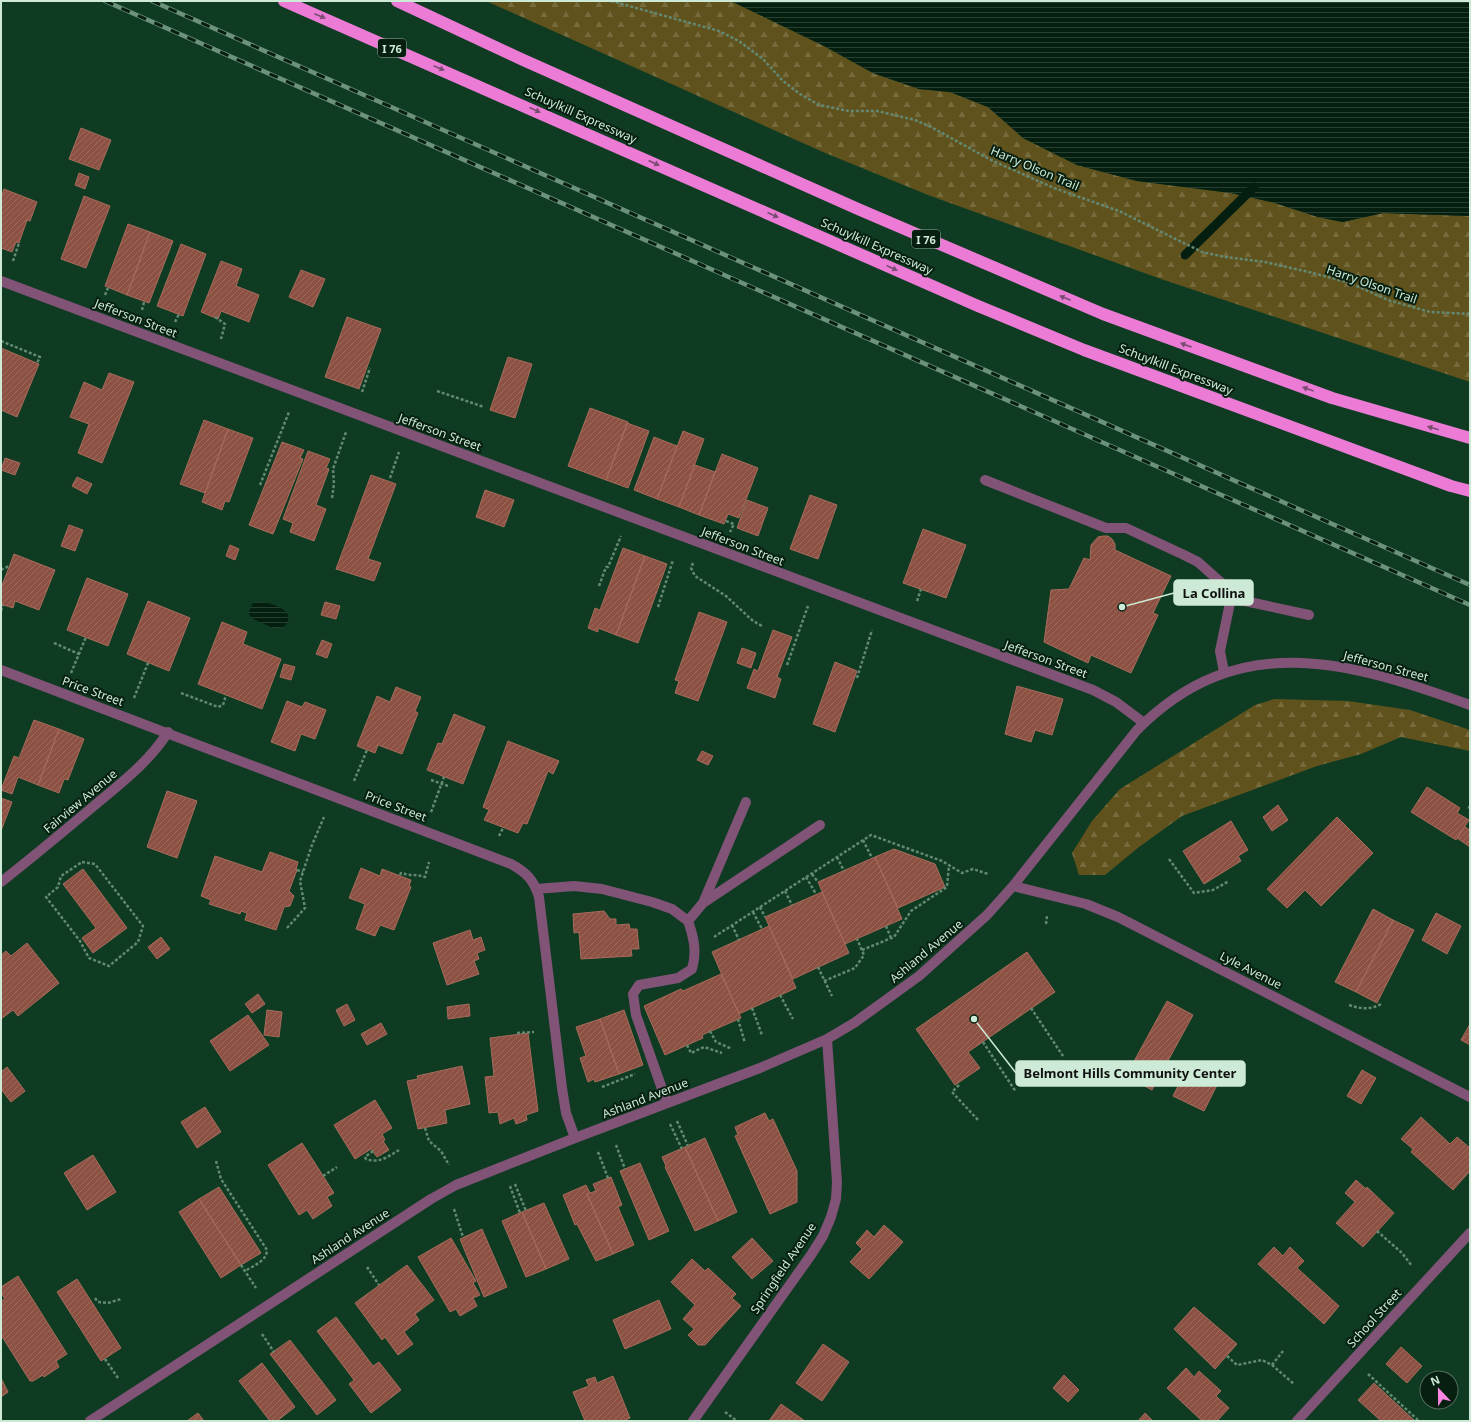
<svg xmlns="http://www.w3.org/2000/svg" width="1471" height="1422" font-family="'Noto Sans',sans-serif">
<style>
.forest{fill:url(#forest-firs)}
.water{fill:url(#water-rules)}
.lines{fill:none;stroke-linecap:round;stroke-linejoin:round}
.stream{stroke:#041f10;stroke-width:9}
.building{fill:url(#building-hatch);stroke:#a86b5b}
.path{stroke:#638972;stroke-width:2.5;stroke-dasharray:3 2;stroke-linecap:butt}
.minor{stroke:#815376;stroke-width:10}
.highway{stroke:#eb7bd4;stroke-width:12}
.rail-casing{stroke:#6c927b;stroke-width:4.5}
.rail{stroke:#071f11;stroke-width:3;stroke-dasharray:9;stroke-linecap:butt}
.oneway{fill:#794d72}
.labels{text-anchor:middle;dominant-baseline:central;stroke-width:4;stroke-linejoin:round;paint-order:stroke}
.shield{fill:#071f11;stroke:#91ad9a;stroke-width:1}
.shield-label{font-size:11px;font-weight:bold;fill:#ccead5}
.street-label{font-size:12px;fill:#ccead5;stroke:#071f11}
.leader{fill:none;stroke:#ccead5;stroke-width:1.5}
.callout-dot{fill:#ccead5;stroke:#071f11;stroke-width:1.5}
.callout{fill:#ccead5;stroke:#ccead5;stroke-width:1.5}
.callout-label{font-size:13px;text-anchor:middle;font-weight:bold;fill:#111}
</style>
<defs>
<pattern id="forest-firs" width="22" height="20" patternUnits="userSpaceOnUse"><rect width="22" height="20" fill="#60521c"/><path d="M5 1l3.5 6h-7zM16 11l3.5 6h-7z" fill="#766b3c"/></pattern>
<pattern id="water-rules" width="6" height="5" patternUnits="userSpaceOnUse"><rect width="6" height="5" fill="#041f10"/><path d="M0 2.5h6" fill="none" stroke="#274032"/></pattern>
<pattern id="building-hatch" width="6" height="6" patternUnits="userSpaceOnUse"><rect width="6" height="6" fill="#8c5142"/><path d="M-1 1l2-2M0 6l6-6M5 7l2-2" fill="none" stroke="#9b6a5c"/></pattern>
</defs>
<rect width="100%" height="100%" fill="#0e3b22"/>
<!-- forest -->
<path class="forest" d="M486,1H731L824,46L873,73L919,89L950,92L988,107L1023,138L1077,165L1137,181L1231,193L1275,203L1318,217L1342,222L1383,213L1470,216V382L1161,279L928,195L823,152Z
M1274,699L1348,701L1410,710L1470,730V751L1401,737L1361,754L1317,766L1182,816L1139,847L1105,875H1079L1072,853L1092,821L1120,789L1255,705Z"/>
<!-- water -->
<path class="water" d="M731,1H1470V216L1383,213L1343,222L1318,217L1275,203L1231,193L1137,181L1077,165L1023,138L988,107L950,92L919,89L873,73L824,46Z
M257,602C265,602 280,605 286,612C292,619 286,629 277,628C272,628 267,625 262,623C258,621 248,618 249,612C249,610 252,607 252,604Z"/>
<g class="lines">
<!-- stream -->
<path class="stream" d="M1185,255L1254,187"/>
</g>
<!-- building -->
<path class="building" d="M81,128L111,140L99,170L69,159Z
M79,173L89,177L85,189L75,185Z
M4,189L37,202L30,221L27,220L19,243L16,242L12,252L1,248V197Z
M84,196L110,206L86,268L61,259Z
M128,224L150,232L127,295L105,286Z
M150,232L173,241L149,303L127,295Z
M181,244L206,254L183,316L157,306Z
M221,261L242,269L236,286L259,295L249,322L221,311L218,319L201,312Z
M301,270L325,279L313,307L289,297Z
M347,317L381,329L359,389L325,377Z
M1,348L39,364L17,417L1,410Z
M508,357L532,364L515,418L490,410Z
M109,373L134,382L102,463L78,453L89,424L70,417L84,382L102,390Z
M590,408L628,422L606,480L568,466Z
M204,420L228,429L205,493L180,484Z
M627,423L649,431L628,488L606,480Z
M228,429L253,438L229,502L225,501L222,510L202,502Z
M683,431L704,439L679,507L657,499Z
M654,437L677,446L657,499L634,490Z
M282,442L304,450L300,458L303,459L273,534L249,525Z
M308,451L330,459L326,468L329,469L316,505L326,509L314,541L290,532L293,523L283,519Z
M722,454L758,468L739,518L728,514L724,524L699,515Z
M5,458L20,463L15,475L1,470Z
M695,465L715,472L699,515L679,507Z
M371,475L396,484L368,559L381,563L374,581L336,569Z
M77,477L92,484L87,494L72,486Z
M485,490L514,500L504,527L476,517Z
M810,495L837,505L818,559L790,549Z
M747,500L768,508L758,536L737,528Z
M69,525L83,530L75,551L61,546Z
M923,529L966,545L946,598L903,583Z
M1103,536H1108L1112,539L1115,544V550L1171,576L1153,613L1158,615L1131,673L1091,655L1088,663L1044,642L1051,590L1069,589L1084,558L1090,560L1091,545L1098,537Z
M230,545L239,549L235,560L226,556Z
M623,548L645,556L616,635L598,628V632L588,628L595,608L600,610Z
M14,554L55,570L39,610L15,601L13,608L1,604V588Z
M645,556L667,564L638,643L616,635Z
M87,578L128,594L108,646L67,630Z
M148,601L190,618L169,671L127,654Z
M325,602L340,606L336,619L321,615Z
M699,612L727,622L698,701L675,693L679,681L675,680Z
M222,622L247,632L243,644L281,659L262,709L198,684Z
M773,630L792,637L777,677L781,679L775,698L747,688L754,669L758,671Z
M322,640L332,644L327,658L316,654Z
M742,648L756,653L751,668L737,663Z
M835,662L857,671L835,732L813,724Z
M284,664L295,667L291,680L280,677Z
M1017,686L1063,699L1052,735L1035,730L1031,742L1005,734Z
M396,687L421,697L415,711L418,713L402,754L378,745L375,753L357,746L377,696L390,702Z
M287,701L302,707L305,702L326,710L315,739L301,734L295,751L271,742Z
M454,714L485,727L463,784L427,770L438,743L442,744Z
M34,720L59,729L38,785L18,777L12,794L1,790L14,756L19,758Z
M59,729L84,739L68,780L64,779L59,793L38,785Z
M508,741L559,761L553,774L548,771L527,824L523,823L518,833L484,820L489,810L483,807Z
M702,751L713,756L708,765L697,760Z
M1427,787L1460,808L1457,813L1469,820L1456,840L1411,812Z
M167,791L197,801L177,858L147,847Z
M1,798L12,802L1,831Z
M1278,805L1288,820L1272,831L1263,817Z
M1337,817L1373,853L1321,906L1305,890L1287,908L1267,889Z
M1231,821L1248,850L1238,856L1241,861L1204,884L1183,851Z
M1465,827L1470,830V847L1457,838Z
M894,849L935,864L945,887L898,908L875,857Z
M270,852L298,862L296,870H297L289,891L294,896L290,906L284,907L276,930L245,920L247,913L241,911L240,914L209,904L211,900L201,896L215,856L262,872Z
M875,857L902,919L845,944L818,882Z
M361,868L380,876L382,869L411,880L409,886L411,887L394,930L380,925L375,936L356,929L365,904L349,898Z
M83,869L127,928L93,953L82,938L96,928L63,884Z
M822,892L849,953L793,979L765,917Z
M1373,909L1393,920L1356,992L1335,982Z
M604,911L610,919H616V925L629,924L630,929H637L639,949H631L632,956L581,959L579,932L574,933L573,914Z
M1436,913L1461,926L1447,954L1422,940Z
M1393,920L1414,930L1377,1003L1356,992Z
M769,926L796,988L739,1014L712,952Z
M470,930L473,940L481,937L485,950L477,953L479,959L474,961L479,974L447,985L433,943Z
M161,937L170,949L157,959L148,947Z
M27,943L59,983L18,1016L13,1010L1,1019V1021V955L6,951L11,956Z
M1027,952L1055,992L968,1052L980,1068L955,1085L916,1029Z
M721,974L741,1018L702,1035L703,1038L665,1055L644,1006L681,989L683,991Z
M258,994L265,1004L252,1013L245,1004Z
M1167,1001L1193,1015L1152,1090L1126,1076Z
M347,1004L355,1020L344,1026L336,1010Z
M469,1004L470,1016L448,1019L447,1007Z
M267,1010L282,1012L279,1037L264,1035Z
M624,1010L643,1065L619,1074L600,1019Z
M248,1015L269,1045L230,1071L210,1041Z
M600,1019L619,1074L595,1082L594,1079L588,1082L580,1058L586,1056L576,1027Z
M381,1023L387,1034L367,1045L361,1034Z
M1470,1024V1045L1461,1040Z
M528,1033L538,1111L526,1115L527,1120L516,1124L514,1118L500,1124L498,1112L489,1113L485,1077L494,1076L490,1038Z
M462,1066L470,1104L445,1110L447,1123L418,1129L407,1081L418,1079L417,1076Z
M7,1067L25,1091L11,1102L1,1089V1072Z
M1187,1068L1218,1083L1204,1111L1173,1096Z
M1362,1070L1376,1078L1361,1104L1347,1096Z
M375,1100L392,1128L382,1134L385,1140L383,1141L389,1150L377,1157L371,1149L355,1159L334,1125Z
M205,1107L221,1132L197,1148L181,1122Z
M765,1113L769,1121L773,1119L797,1171V1202L770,1214L735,1136L738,1135L735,1127Z
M1421,1117L1450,1144L1457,1137L1470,1148V1171L1453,1190L1411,1152L1413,1149L1401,1139Z
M705,1138L737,1212L718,1221L685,1147Z
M302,1143L334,1193L327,1197L332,1206L313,1219L307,1210L299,1215L268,1165Z
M685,1147L718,1221L695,1231L665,1167L666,1166L662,1157Z
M93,1155L116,1192L87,1210L64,1173Z
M640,1163L669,1231L649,1240L620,1171Z
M611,1177L622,1205L618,1207L634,1245L613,1254L587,1194L596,1191L593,1184Z
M1356,1180L1366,1189L1367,1187L1394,1213L1363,1247L1336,1223L1355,1202L1345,1193Z
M586,1185L590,1193L587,1194L613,1254L596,1261L577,1224L575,1225L563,1195Z
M219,1187L261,1253L241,1265L199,1199Z
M199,1199L241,1265L221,1278L179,1212Z
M544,1203L569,1259L546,1269L522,1212Z
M522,1212L546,1269L526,1277L502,1221Z
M884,1225L903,1242L869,1279L850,1262L862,1249L856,1243L867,1230L874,1237Z
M482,1229L507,1287L484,1297L460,1239Z
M451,1238L476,1281L473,1283L480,1295L473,1298L477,1306L460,1316L456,1309L450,1312L418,1257Z
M752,1238L773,1261L752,1279L732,1257Z
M1274,1247L1283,1256L1290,1247L1304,1261L1297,1268L1339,1306L1324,1324L1258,1264Z
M692,1259L705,1271L708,1268L736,1294L732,1298L741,1306L705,1345H698L688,1335L694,1329L683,1319L695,1305L671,1282Z
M407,1265L434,1300L415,1314L419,1320L404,1332L413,1344L398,1355L385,1337L382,1340L355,1303Z
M18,1276L67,1354L56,1361L59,1367L44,1377L43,1375L33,1381H30L1,1335V1301L5,1299L1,1293V1287Z
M77,1279L121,1348L101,1361L57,1292Z
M659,1300L671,1329L625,1349L613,1320Z
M1194,1307L1237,1344L1215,1369L1174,1329Z
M336,1317L373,1366L379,1362L401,1390L371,1413L349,1384L354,1380L317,1331Z
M290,1340L336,1400L317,1415L270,1354Z
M823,1344L849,1362L822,1401L796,1383Z
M1401,1347L1422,1366L1407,1383L1386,1364Z
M262,1363L295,1407L277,1421H270L239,1381Z
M1186,1368L1194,1377L1199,1371L1221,1391L1216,1396L1229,1408L1217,1421H1202L1167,1388Z
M1064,1375L1079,1390L1068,1402L1053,1388Z
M613,1376L630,1418L623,1421H585L573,1392L589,1386L586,1380L595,1377L597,1383Z
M1,1378L8,1392L1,1397Z
M1374,1383L1415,1421H1381L1358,1400Z
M781,1404L805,1421H769Z
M198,1413L204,1421H187Z
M1145,1413L1153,1421H1138Z"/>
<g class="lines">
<!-- path -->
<path class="path" d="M611,1L719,31L739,41L763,59L783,81L800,94L819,105L849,111H877L915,120L931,127L991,160L1054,188L1119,211L1202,252L1225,257L1265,262L1313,273L1350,283L1388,300L1430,312L1470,314
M13,261L19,243
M105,295L108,288
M142,310L144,302
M215,317L225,324L221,339
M175,322L179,314
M1,341L40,357L37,363
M437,391L484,407
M362,392L370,368
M390,478L399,452
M260,485L289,412
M332,498L334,484L333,469L346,432
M726,521L734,524L730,532
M693,563L691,568L695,576L726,596L753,621L762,626
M1,570L9,566
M599,586L606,567H608L621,536
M917,601L921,589
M658,607L673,560
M1,611L3,605
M54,643L79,654
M787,665L808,606
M71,673L86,637
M857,678L872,630
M181,693L218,707L223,705L226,695
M134,698L148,663
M431,780L448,786
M354,781L367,750
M1468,807L1470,808
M431,812L444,777
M499,836L503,828
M863,840L872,858
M837,857L844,871
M1169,859L1194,893L1213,890L1229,881
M82,862L95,864L143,926L138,942L109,966L89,958L80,941L46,897L58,887L61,876Z
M297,870L303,872
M812,874L818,882
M400,875L401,873C410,876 416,874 425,877L429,862
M806,877L816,894
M785,891L792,905
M760,907L765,917
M753,912L762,929
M1046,924L1047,916
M732,925L739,940
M886,926L891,938
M287,928L305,908L300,881L312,845L324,817
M714,937L871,835L942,861L962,873L973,869L988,874
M862,950L894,937L911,911L947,887L949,865
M818,967L832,996
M824,981L855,968L864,955L857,939
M780,995L793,1019
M1349,1005C1361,1009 1370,1010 1381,1004
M752,1008L762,1035
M1031,1008L1063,1056
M738,1019L745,1043
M710,1031L716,1042L732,1049
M517,1033L534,1032
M983,1042L1016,1092
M687,1045L691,1053L704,1047L722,1053
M959,1085L952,1092L978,1120
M602,1087L635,1074
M677,1121L688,1146
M670,1124L682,1149
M425,1128L429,1141L441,1151L449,1165
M616,1145L625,1169
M373,1151L365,1157L366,1159C379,1164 389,1156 399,1150
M598,1152L608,1178
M216,1161L221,1179L267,1250C267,1261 253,1266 245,1271
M323,1176L337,1167
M515,1184L526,1211
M510,1186L520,1213
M454,1209L463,1237
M1377,1231L1402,1253L1412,1266
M241,1265L256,1288
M367,1267L379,1285
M95,1298L98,1302L108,1303L121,1299
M262,1334L274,1352
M1227,1356L1237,1365L1262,1360L1272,1365L1294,1384
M105,1359L118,1378
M1272,1365L1283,1351
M1368,1374L1419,1421
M725,1412L737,1421"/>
<!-- minor -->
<path class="minor" d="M1,281L1093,690L1116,702L1144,723
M985,480L1106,528H1126L1184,555L1198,562L1227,588L1231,598L1220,651L1224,672
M1231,598L1309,615
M1,670L511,864C526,872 534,880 539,897L562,1088L566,1113L575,1138
M1,882C33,857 64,831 95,805C121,783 150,761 168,732
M1013,886L1086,904L1118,917L1470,1097
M536,889L574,886L602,889L652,902L672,909L688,921
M703,903L820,825
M667,1103L636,1015L633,994L639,985L678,978L692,969C697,952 694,938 688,921L703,903L746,802
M90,1421L431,1199L456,1185L575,1138L760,1068L827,1039L854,1023L919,976L987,915L1013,886L1137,730C1239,627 1350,662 1470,705
M693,1421L811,1255L823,1236L831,1217L836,1199L837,1182L827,1039
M1297,1421L1470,1233"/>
<!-- highway -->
<path class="highway" d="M284,1L978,306L1084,350L1451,486L1470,491
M397,1L521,59L858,209L1103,314L1332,398L1470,438"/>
<!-- rail casing -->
<g class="rail-casing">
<path id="rail" d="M105,1L1470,605
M152,1L1470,585"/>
</g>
<!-- rail -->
<use href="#rail" class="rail"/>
</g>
<!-- one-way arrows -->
<defs><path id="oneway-solid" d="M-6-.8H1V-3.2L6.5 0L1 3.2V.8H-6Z"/></defs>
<g class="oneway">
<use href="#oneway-solid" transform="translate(320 16) rotate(23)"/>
<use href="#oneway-solid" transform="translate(439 68) rotate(23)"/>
<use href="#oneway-solid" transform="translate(535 110) rotate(24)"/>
<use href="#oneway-solid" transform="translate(654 163) rotate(24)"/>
<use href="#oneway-solid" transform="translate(773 215) rotate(24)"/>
<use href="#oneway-solid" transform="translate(892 268) rotate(24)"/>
<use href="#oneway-solid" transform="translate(1065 298) rotate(-157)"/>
<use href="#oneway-solid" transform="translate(1186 345) rotate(-160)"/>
<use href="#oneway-solid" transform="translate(1308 389) rotate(-160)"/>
<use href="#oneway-solid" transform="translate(1433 428) rotate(-164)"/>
</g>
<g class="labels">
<!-- shield labels -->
<g class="shield">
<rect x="378" y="39" width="28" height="18" rx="3"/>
<rect x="912" y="230" width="28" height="18" rx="3"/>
</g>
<g class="shield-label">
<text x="392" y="48">I 76</text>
<text x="926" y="239">I 76</text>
</g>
<!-- street labels -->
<g class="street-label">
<text transform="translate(581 115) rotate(24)">Schuylkill Expressway</text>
<text transform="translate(1035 168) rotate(23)">Harry Olson Trail</text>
<text transform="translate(877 246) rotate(24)">Schuylkill Expressway</text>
<text transform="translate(1372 284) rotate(19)">Harry Olson Trail</text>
<text transform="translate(136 318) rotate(21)">Jefferson Street</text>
<text transform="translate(1176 369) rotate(21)">Schuylkill Expressway</text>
<text transform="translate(440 432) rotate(20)">Jefferson Street</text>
<text transform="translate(743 546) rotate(21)">Jefferson Street</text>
<text transform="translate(1046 659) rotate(20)">Jefferson Street</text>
<text transform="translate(1386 666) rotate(15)">Jefferson Street</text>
<text transform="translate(93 691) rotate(20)">Price Street</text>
<text transform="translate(80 801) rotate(-40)">Fairview Avenue</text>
<text transform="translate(396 806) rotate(21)">Price Street</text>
<text transform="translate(926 951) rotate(-40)">Ashland Avenue</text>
<text transform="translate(1251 970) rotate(27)">Lyle Avenue</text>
<text transform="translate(645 1098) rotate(-21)">Ashland Avenue</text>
<text transform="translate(350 1236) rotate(-33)">Ashland Avenue</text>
<text transform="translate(783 1268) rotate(-56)">Springfield Avenue</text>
<text transform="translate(1374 1318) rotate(-48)">School Street</text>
</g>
</g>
<!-- callouts -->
<path class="leader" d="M1122 607L1174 593M974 1019L1016 1073"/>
<g class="callout-dot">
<circle cx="1122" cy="607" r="4"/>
<circle cx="974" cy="1019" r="4"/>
</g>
<g class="callout">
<rect x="1174" y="580" width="79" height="25" rx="4"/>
<rect x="1016" y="1061" width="229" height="25" rx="4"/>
</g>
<g class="callout-label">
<text x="1214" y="598">La Collina</text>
<text x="1130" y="1078">Belmont Hills Community Center</text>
</g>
<!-- border -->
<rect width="1471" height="1422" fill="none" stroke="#ccead5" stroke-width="4"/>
<!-- north arrow -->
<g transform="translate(1439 1390) rotate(338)"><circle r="19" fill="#071f11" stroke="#56705f"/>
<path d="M0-3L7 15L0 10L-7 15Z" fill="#fc86e4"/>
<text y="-6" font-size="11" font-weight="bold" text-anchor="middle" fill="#ccead5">N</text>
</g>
</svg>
